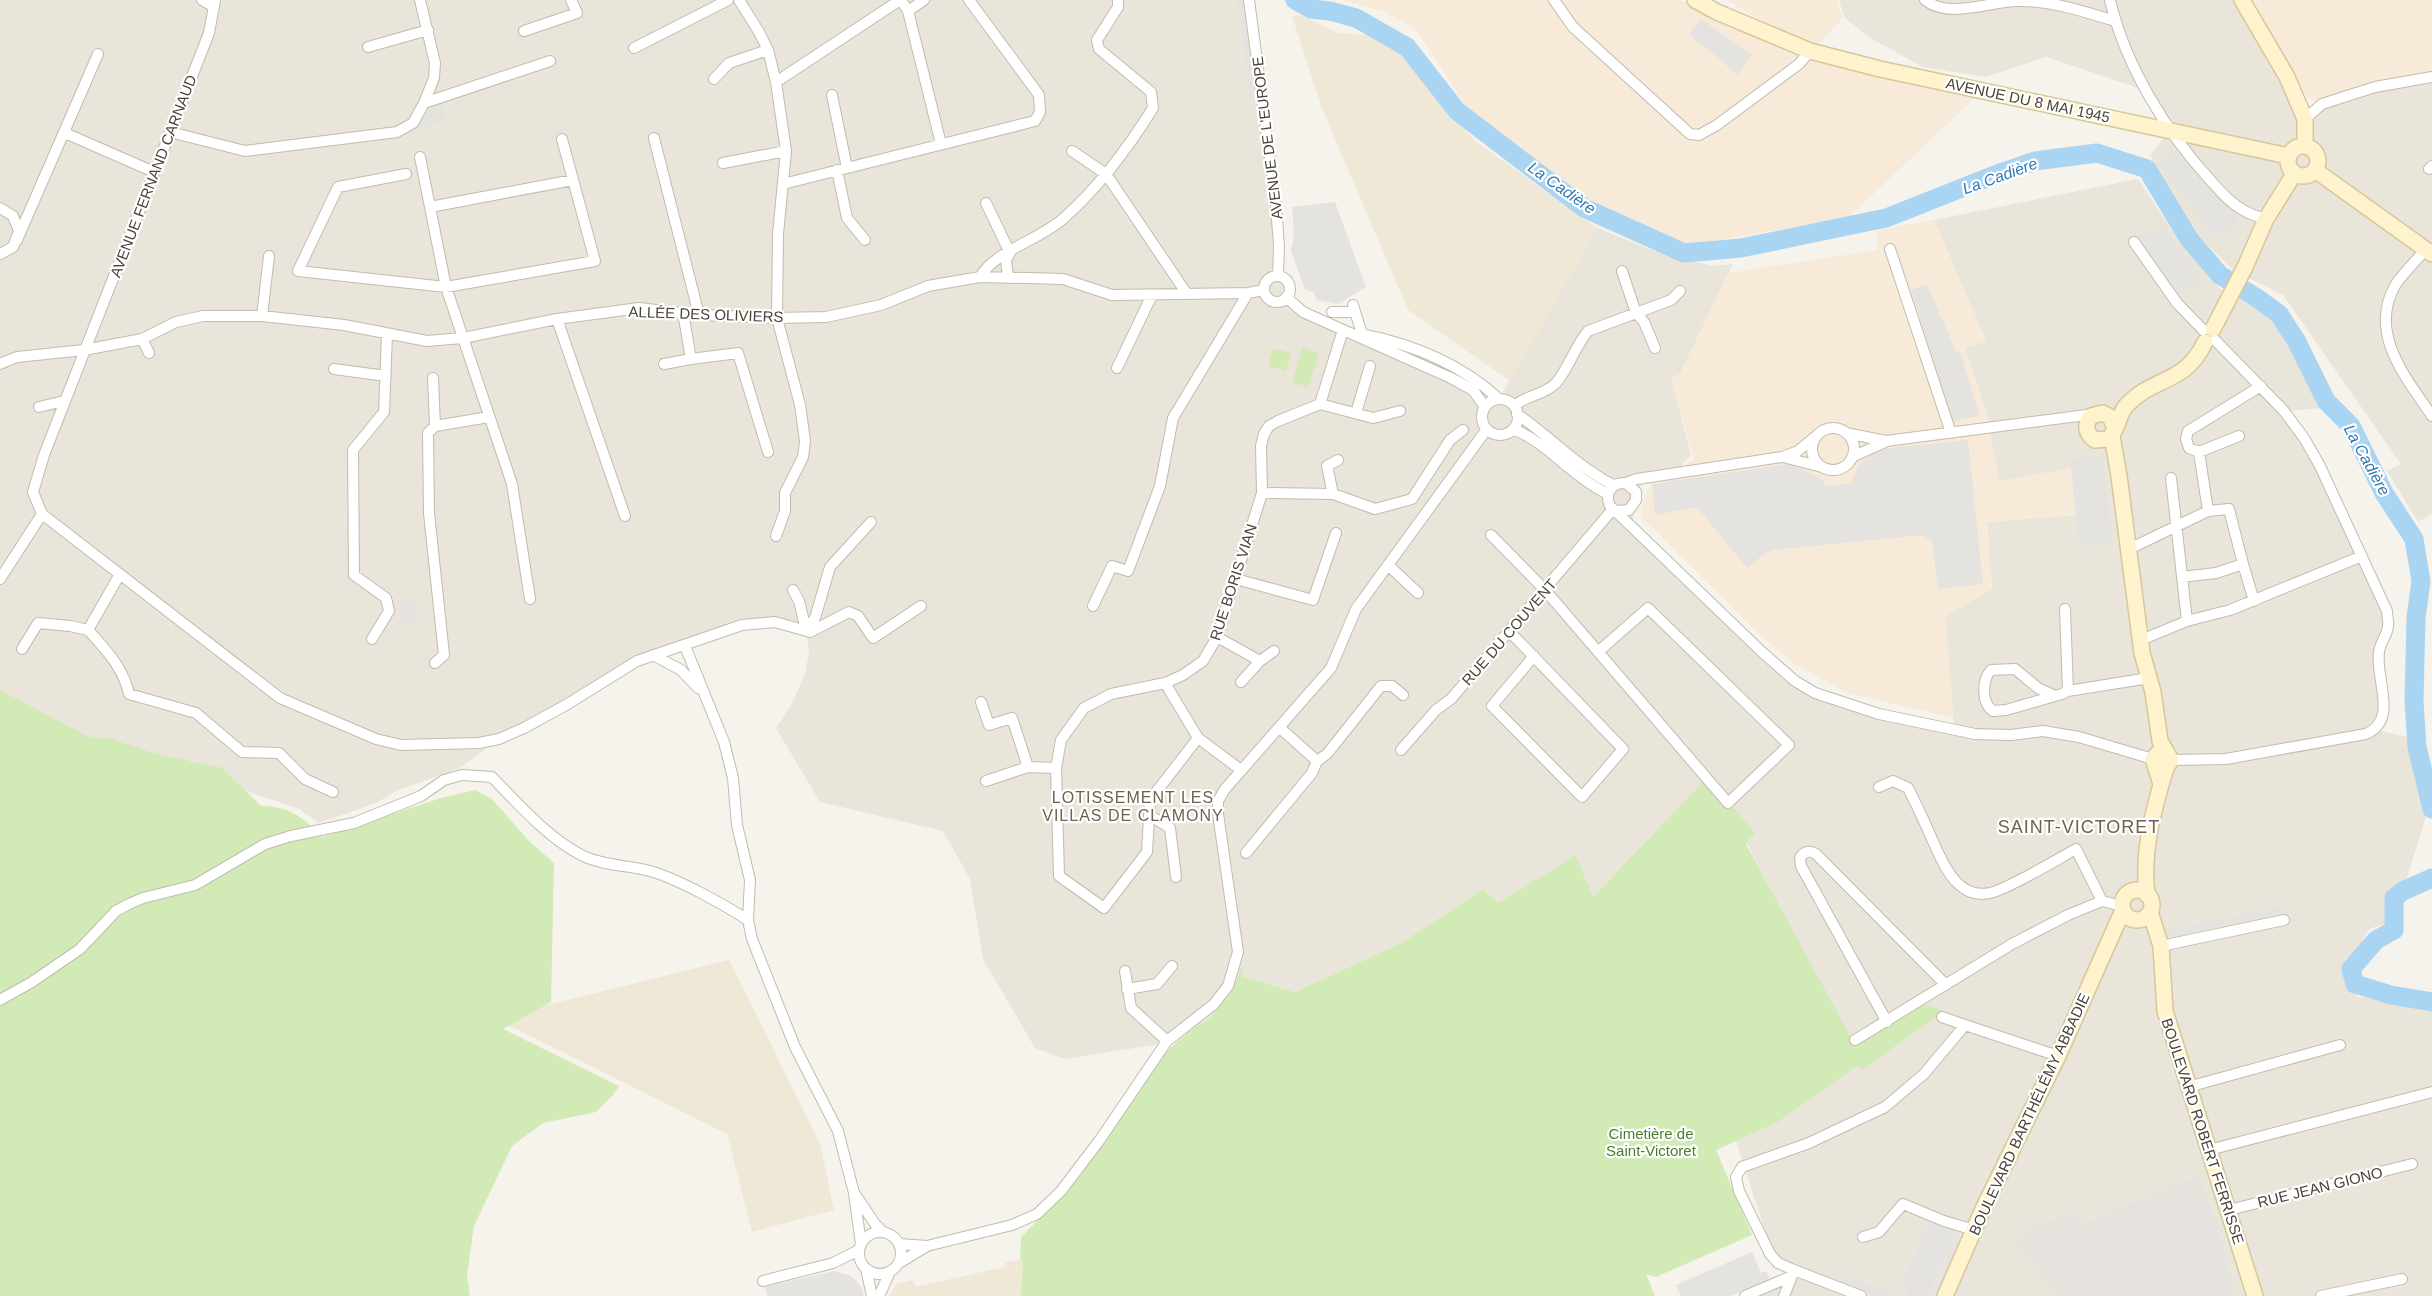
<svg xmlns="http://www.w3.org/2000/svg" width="2432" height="1296" font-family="Arial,sans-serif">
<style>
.residential{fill:#eae5da}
.commercial{fill:#f7ead8}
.industrial{fill:#e6e2dd}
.education{fill:#efe8d6}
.green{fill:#d2eab5}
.parking{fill:#e5e3e0}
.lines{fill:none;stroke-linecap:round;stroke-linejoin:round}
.river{stroke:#a9d4f2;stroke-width:19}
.street-casing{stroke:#c2bbae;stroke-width:12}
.secondary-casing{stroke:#d6c79b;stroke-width:18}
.street{stroke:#fff;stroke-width:10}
.secondary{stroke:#fff3cd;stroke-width:15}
.labels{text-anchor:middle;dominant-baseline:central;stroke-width:4.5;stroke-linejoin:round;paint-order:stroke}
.street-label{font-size:15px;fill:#4b4439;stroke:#fff}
.park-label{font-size:15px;fill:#4a7f2a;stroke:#fff}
.water-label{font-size:16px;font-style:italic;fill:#2e7ab2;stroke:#fff}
.neighbourhood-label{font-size:16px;letter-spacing:1px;fill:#6e6250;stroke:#fff}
.quarter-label{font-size:18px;letter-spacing:1px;fill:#6e6250;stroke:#fff}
</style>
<rect width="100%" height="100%" fill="#f6f3ec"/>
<!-- residential -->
<path class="residential" d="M0,0H1248L1281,277L1288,282V294L1303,312L1382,338L1456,367L1499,399L1597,228L1663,254L1713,266L1733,264L1680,374L1671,377L1691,455L1674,473L1657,476L1643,484L1636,492L1632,508L1634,527L1762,652L1815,693L1954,730L1945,616L1992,589L1987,522L2076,515L2071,468L1999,482L1986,410L1965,348L1986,341L1934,220L2138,179L2178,239L2221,290L2245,295L2247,287L2282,312L2298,335L2302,361L2323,408L2285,411L2304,438L2387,611L2383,640L2385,712L2376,730L2409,737L2426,816L2407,878L2389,893L2390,922L2369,929L2353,956L2345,958L2357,997L2419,1003L2432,1010V1296H1745L1792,1276L1774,1259L1736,1141L1778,1122L1858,1064L1747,843L1755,833L1732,807L1593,897L1576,855L1498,903L1483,889L1401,943L1295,992L1242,976L1230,995L1211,1017L1190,1031L1160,1044L1065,1059L1035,1048L983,959L970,879L943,831L820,802L776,728L792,703L805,674L809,653L806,631L760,622L653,655L499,739L458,769L398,790L376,803L319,823L299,809L203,776L194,761L82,756L0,700Z
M1839,0H2243L2305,118L2322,104L2432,78V513L2418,522L2387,471L2401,464L2283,295L2233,270L2191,229L2150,155L2170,130L2147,91L2046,57L1986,77L1922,67L1867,36L1844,17Z"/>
<!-- commercial -->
<path class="commercial" d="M1341,0H1678L1806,48L1727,0H1837L1843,18L1811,51L1982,91L1848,218L1685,246L1586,203L1478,124L1415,28L1383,11Z
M2253,0H2432V77L2322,104L2307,97Z
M1934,220L1986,341L1965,348L1986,410L1999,481L2072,468L2077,515L1987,522L1992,589L1945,617L1954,718L1848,693L1796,665L1754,629L1640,516L1647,491L1694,459L1671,377L1680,374L1728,273L1878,250V230Z"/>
<!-- industrial -->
<path class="industrial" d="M2199,1176L2219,1233L2235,1296H2062L2016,1246L2030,1228L2078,1212L2083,1224Z"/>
<!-- education -->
<path class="education" d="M1302,15L1337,33L1369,35L1391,43L1475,141L1597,228L1510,381L1408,310L1321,106L1292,16Z
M729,960L820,1143L834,1210L752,1232L727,1134L494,1018Z
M1023,1259L1021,1296H889L896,1284L913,1280L915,1287L1004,1267L1006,1262Z"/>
<!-- green -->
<path class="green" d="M1303,347L1319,353L1308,387L1292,382Z
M1273,348L1291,353L1286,371L1268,366Z
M0,690L91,738H109L153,753L223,768L261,806C289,806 303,817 322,837L441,798L475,790L492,799L529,841L554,863L551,1002L503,1029L619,1086L613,1095L596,1112L543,1123L512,1146L474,1226L467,1275L470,1296H0Z
M1703,782L1728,809L1733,807L1755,833L1746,844L1855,1045L1923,1004L1944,1011L1862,1070L1858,1065L1778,1122L1716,1150L1752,1235L1656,1277L1646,1274L1655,1296H1021L1023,1259H1020L1021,1237L1067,1191L1167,1051L1190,1031L1211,1017L1230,995L1243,965L1242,976L1295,992L1401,943L1483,889L1498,903L1576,855L1593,897Z"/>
<!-- parking -->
<path class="parking" d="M1237,0H1249L1263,104L1250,99Z
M1701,19L1752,55L1738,75L1689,34Z
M441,102L446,121L418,128L427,105Z
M2177,146L2239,220L2217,238L2156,164Z
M1335,202L1366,287L1338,304L1317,300L1314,293L1305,289L1291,251L1294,235L1292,207Z
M2163,225L2202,280L2180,297L2140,240Z
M1927,285L1957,353L1960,352L1980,416L1953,421L1911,290Z
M1968,440L1983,584L1938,589L1932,541L1922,535L1773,550L1763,555L1747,568L1697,507L1655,515L1652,484L1789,464L1820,478L1827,486L1852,483L1857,467L1870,455L1888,448Z
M2103,456L2112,543L2079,546L2070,460Z
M401,596L418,606V624L402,623Z
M2284,906L2285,914L2280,915L2169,937L2167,930Z
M1929,1220L1955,1231L1928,1296H1906L1909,1288L1902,1285Z
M1956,1238L1961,1244L1950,1269L1945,1263Z
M1752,1252L1761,1273L1766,1271L1770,1279L1731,1296H1681L1676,1285Z
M1943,1269L1947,1277L1940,1296H1932Z
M834,1271L849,1275L856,1280L861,1287L864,1296H767L765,1287Z
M1843,1275L1884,1290L1898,1296H1876L1840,1282Z"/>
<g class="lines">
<!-- river -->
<path class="river" d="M1295,0L1311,9L1330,11L1356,18L1407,47L1457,111L1584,208L1684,253L1741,248L1886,218L1992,176L2035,161L2097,153L2147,169L2189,239L2220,275L2257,298L2279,314L2297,342L2326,401L2351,426L2384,493L2414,539L2421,581L2416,618L2414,701L2417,747L2432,809
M2432,878L2403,891L2394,898V930L2376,940L2351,969L2355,984L2391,995L2432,1002"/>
<!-- street casing -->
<g class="street-casing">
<path id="street" d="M202,0L214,7
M215,0L209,33L44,455L33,492L42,514L280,698L376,739L401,745L479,743L499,739L524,728L566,705L637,661L742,625L775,622L810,632L849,612L858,616L873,638L921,606
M739,0L759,32L768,50L776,82L786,151L778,234L777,318L800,405L805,441L803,457L785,493V511L776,536
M901,0L908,11L941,144
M1249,0L1276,205L1279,246L1278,276
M1554,0L1573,27L1690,134L1699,135L1717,125L1799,64L1810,51
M1925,0C1948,19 1989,2 2016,1C2049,0 2083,11 2115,21
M2110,0C2125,65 2166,132 2211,181C2221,192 2231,204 2245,211C2251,215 2259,217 2266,219
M908,11L924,0
M524,31L577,13L571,0
M368,47L428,30
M634,48L728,0
M714,79L729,63L768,50
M776,82L900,0
M832,95L847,168
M424,103L550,61
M2305,119L2322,104L2375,87L2432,77
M170,132L245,151L397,132L413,123L424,103L434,78L435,63L420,0
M65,133L154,172
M654,138L699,315
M1072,151L1106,174L1187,294
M420,157L430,207
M723,163L786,151
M2429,169L2432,166
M837,170L847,218L865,240
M406,174L338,187L298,271L446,287L595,261L562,139
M783,184L1035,121L1040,112L1039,95L969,0
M986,203L1010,253
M0,208L13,216L19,231L13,247L0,254
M17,240L98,54
M2134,242L2177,303L2203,330
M1890,249L1951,433
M2426,249C2416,261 2404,272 2396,284C2367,332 2406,378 2432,416
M1622,271L1636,313L1644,322L1655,348
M1264 289a13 13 0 1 1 26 0a13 13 0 1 1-26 0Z
M980,277C996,250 1040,240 1064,218C1099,187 1128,148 1153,108L1151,92L1099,49L1097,40L1118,7V0
M1008,277L1006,260L1010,253
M1286,297L1303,312L1451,378L1473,390L1485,407
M1353,305L1362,334
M683,312L691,359L738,353L768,452
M1332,312H1355
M262,316L269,256
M557,319L625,516
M1361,334C1412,344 1461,364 1499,399
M142,339L149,353
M0,364L17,357L84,350L142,339L176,322L203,316H262L344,325L427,341L463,338L557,319L639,308L699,315L777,318L826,317L881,305L928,286L980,277L1063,279L1112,295L1248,293L1264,290
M664,364L691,359
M1117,368L1152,295
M334,369L386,376
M433,378L435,426
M1482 417a18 18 0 1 1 36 0a18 18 0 1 1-36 0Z
M1320,404L1373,418L1400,411
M1514,406C1526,395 1544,395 1555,384C1567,372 1575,346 1588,331L1671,300L1680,291
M39,407L64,401
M1356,413L1370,366
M1517,414C1550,437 1578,467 1613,485
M1812 449a21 21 0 1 1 42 0a21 21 0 1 1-42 0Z
M1513,429C1548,443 1571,476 1608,494
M1846,433L1886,441L2094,414
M2239,436L2199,452L2189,448L2186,439L2188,431L2261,386
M2199,452L2208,511
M1783,457L1822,467
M1852,457L1885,442
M1626,483L1637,479L1782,457L1798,451L1816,436
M1262,493L1333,494L1375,509L1412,499L1450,440L1463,430
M1333,494L1327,466L1338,460
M1616,511L1629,510L1636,500V492L1626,483C1612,482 1604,493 1610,506L1762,652L1795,681L1815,693L1879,714L1975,734L2011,735L2043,731L2079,737L2153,759
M1491,535L1545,590L1728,803L1789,745L1648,608L1599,651
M2129,549L2208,511L2229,509L2243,564
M1388,565L1418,593
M120,574L88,630C106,650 123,667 129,694L196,713L242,752L279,753L305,779L333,792
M2182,577L2216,573L2243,564L2254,601
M0,579L42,514
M1236,579L1313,600L1336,533
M793,590L799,601L806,630
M530,599L512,484L446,287L430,207L573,180
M1093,606L1112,566L1128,571L1160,486L1173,418L1248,293
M2065,609L2068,691
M2187,621L2230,610L2362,556
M806,630L815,618L830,567L871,522
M1509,631L1623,749L1582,797L1492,706L1534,656
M1217,637L1260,661L1241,682
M372,639L389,611L386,598L354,575L353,450L384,412L387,334
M2141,640L2187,621L2171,478
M685,646L724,742L733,778L737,825L750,880L748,920L752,939L795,1047L838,1131L854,1193L861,1244
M22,649L38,623L70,626L88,630
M653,655L681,670L698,688
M1260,661L1274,651
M435,663L444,655L429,513L428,433L435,426L489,417
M1165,683L1198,738L1241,770
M2055,696L2038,688L2015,669L1991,670C1982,680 1981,703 1993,711L2006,710L2062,694L2068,691L2149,678
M981,702L989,725L1012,718L1028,767
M1280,728L1317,761
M1198,738L1150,800L1147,852L1104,908L1059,876L1056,768L1061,740L1084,708L1111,694L1165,683L1183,675L1203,661L1217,637L1262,493L1261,446L1264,434L1269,426L1278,421L1320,404L1343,330
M1401,750L1436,710L1451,699L1613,509
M2171,760L2226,759L2366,734C2399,720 2375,679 2379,652C2380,643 2387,635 2388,627C2389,622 2387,616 2387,611L2319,464L2304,438L2284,411L2215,340
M986,781L1028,767L1056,768
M1879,787L1893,781L1908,788C1916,804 1924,820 1931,837C1944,865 1959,907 1999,890C2025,879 2051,863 2076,849L2102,901L2122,906
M1149,815L1170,828L1176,877
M1246,853L1312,773L1317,761L1327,754L1381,686H1392L1403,695
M2161,946L2284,920
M1125,971L1131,1008L1167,1041
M1127,989L1157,984L1172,966
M0,1000L32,982L80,949L116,911L129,904L143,898L195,885L265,844L291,836L354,823L421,796L444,780L462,775L492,777C519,805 548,838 583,856C604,866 628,865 650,871C678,879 723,904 748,920
M1942,1017L1965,1025
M1887,1022L1801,866L1800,858C1804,851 1810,850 1816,854L1946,985
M1855,1040L2012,944L2068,915L2102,901
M2188,1087L2340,1045
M2209,1150L2432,1092
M855,1194L875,1224L883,1232
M2229,1210L2412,1164
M859 1253a21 21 0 1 1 42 0a21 21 0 1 1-42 0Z
M1863,1237L1879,1232L1903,1204L1944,1221L1974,1230
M899,1244L927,1246
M899,1263L927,1246L1012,1225L1037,1214L1061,1191L1099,1141L1167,1041L1214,1004L1228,986L1238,952L1218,814V801L1225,789L1331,668L1356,609L1487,429
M866,1269L872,1296
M1794,1270L1778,1263L1770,1254L1739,1191L1736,1177L1742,1167L1809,1143L1885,1107L1924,1074L1965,1025L2058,1056
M763,1281L833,1263L859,1250
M879,1296L890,1272
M1745,1296L1792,1276L1794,1270L1861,1296
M1784,1296L1792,1276
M2321,1296L2402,1279"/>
</g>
<!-- secondary casing -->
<g class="secondary-casing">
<path id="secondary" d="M1695,0L1717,12L1810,51L1880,69L2288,156
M2242,0L2287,77L2305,119V146
M2288 161a15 15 0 1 1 30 0a15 15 0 1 1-30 0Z
M2315,170L2432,254
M2213,329L2245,267L2266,219L2294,174
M2115,428L2110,417L2103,413L2091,416C2084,425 2086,434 2095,440L2108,439C2118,431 2118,415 2126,406C2153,376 2185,385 2205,342
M2112,436L2119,476L2142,653L2153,692L2160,741L2171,760L2166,768C2153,811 2142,850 2147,895
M2161,784L2153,759L2158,753L2165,752
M2122 905a15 15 0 1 1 30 0a15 15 0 1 1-30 0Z
M2150,912L2161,946L2165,1011L2255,1296
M1945,1296L1983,1209L2058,1056L2123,910"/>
</g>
<!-- street -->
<use href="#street" class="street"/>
<!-- secondary -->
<use href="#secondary" class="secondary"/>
</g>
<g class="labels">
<!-- street labels -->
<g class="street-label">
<text transform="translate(2028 100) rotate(12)">AVENUE DU 8 MAI 1945</text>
<text transform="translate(1267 138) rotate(-97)">AVENUE DE L'EUROPE</text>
<text transform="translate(153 176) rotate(-69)">AVENUE FERNAND CARNAUD</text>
<text transform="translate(706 314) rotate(2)">ALLÉE DES OLIVIERS</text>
<text transform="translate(1233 582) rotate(-72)">RUE BORIS VIAN</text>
<text transform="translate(1509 632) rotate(-49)">RUE DU COUVENT</text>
<text transform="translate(2029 1114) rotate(-65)">BOULEVARD BARTHÉLÉMY ABBADIE</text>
<text transform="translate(2203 1131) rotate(72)">BOULEVARD ROBERT FERRISSE</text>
<text transform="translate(2320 1187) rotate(-14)">RUE JEAN GIONO</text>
</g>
<!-- park labels -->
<g class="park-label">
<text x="1651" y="1133">Cimetière de<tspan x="1651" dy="17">Saint-Victoret</tspan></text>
</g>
<!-- water labels -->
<g class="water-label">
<text transform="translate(2000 176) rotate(-20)">La Cadière</text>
<text transform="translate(1562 188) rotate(35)">La Cadière</text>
<text transform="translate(2367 460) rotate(61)">La Cadière</text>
</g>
<!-- neighbourhood labels -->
<g class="neighbourhood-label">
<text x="1133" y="797">LOTISSEMENT LES<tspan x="1133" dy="18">VILLAS DE CLAMONY</tspan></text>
</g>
<!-- quarter labels -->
<g class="quarter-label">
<text x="2079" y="827">SAINT-VICTORET</text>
</g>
</g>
</svg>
